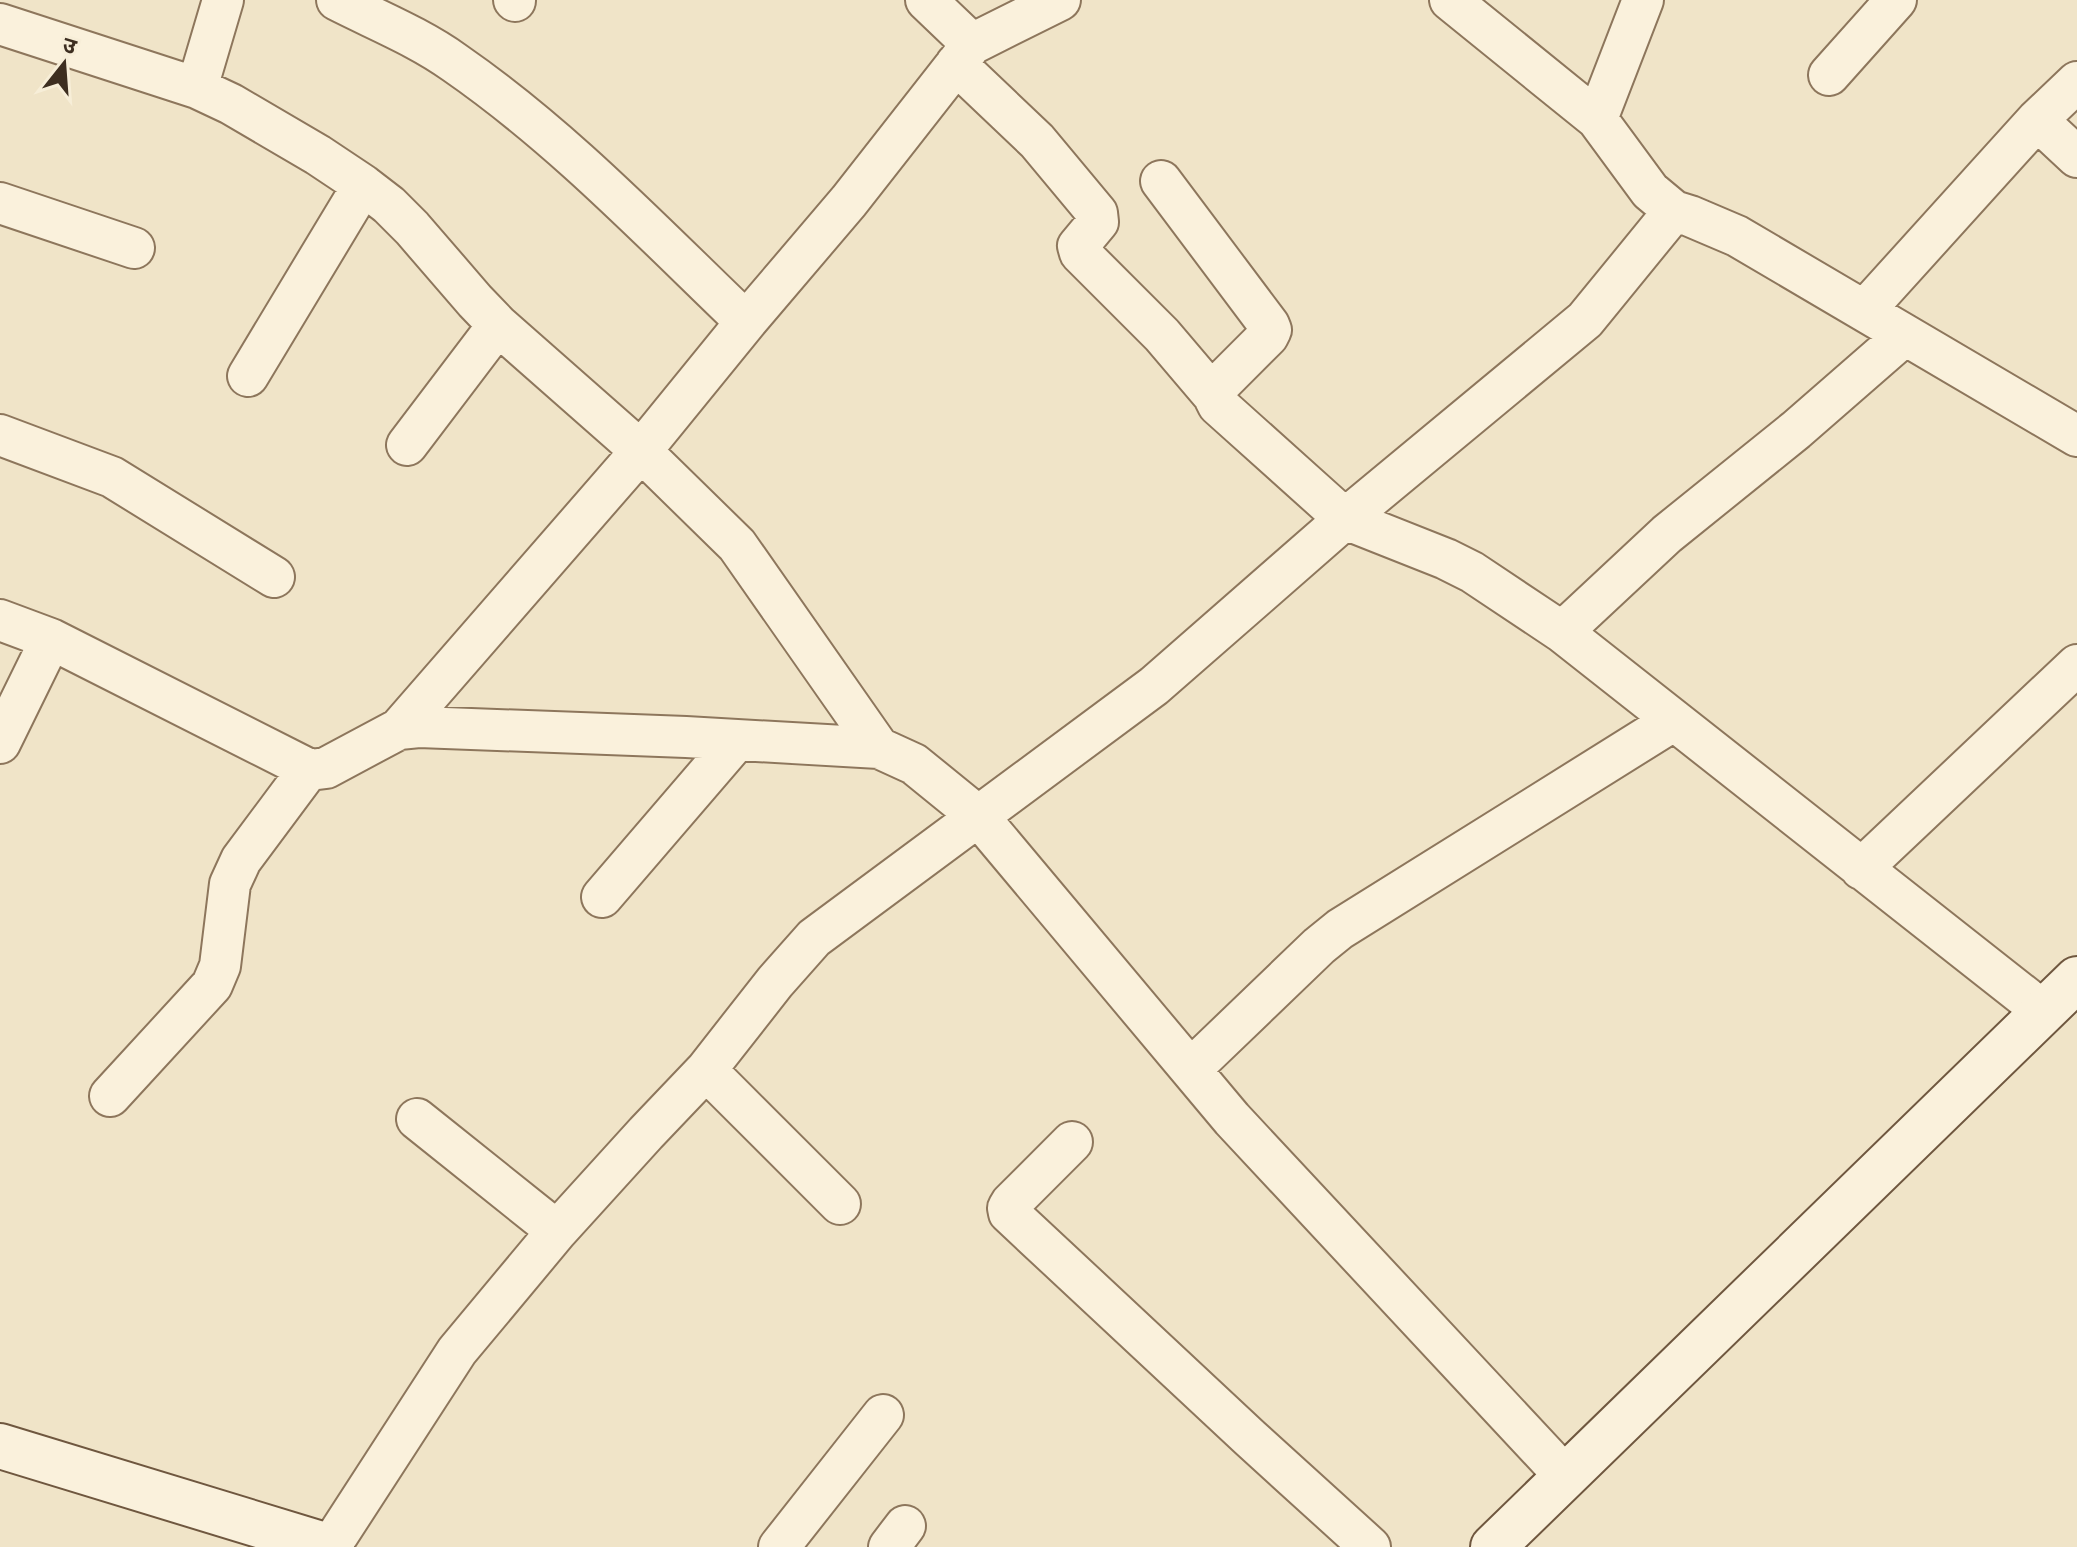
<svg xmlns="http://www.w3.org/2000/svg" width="2077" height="1547" font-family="Bitter,'Noto Sans Devanagari',serif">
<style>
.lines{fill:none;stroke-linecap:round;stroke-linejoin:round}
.street-casing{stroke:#8d765c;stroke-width:44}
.secondary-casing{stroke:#6f573f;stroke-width:48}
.street{stroke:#faf1dc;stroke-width:40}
.secondary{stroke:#faf1dc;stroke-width:44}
</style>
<rect width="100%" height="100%" fill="#f0e4c8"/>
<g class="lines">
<!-- street casing -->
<g class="street-casing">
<path id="street" d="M337,0C376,20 419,37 455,63C562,137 652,232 746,322
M514,0L515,1
M926,0L972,44L1060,0
M1450,0L1597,119L1650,191L1674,211L1690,216L1737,236L2077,436
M0,24L197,88L231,104L318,155L363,185L389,205L412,228L475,301L498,325L641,451L737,545L879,748L914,764L978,816L1232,1119L1565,1476
M956,64L1037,141L1097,213L1098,222L1078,246L1080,253L1162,335L1213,395
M1829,75L1896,0
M197,88L223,0
M1597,119L1643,0
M2037,120L2077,157
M1161,181L1269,325L1271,330L1268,336L1216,388L1213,395L1218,405L1345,519L1446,559L1472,572L1562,632L2043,1011
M0,203L134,248
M1865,310L2037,120L2077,82
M248,376L363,185
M0,435L112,477L274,577
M407,445L498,325
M0,620L51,639L310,770L326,768L399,729L419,727L686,737L879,748
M1562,632L1667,534L1796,430L1905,335
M399,729L641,451L746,322L849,201L972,44
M0,743L51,639
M1861,869L2077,665
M602,897L736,741
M1191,1069L1319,946L1340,929L1673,721
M706,1070L840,1204
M110,1096L212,985L220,966L230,884L241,860L308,770
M417,1119L557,1231
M1072,1142L1011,1203L1008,1208L1009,1213L1250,1438L1370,1547
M330,1547L457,1351L557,1231L646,1133L706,1070L775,982L814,938L1154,686L1345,519L1585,320L1674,211
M779,1547L883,1415
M889,1547L905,1526"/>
</g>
<!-- secondary casing -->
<g class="secondary-casing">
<path id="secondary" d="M0,1446L331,1547
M1493,1547L2077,979"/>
</g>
<!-- street -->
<use href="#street" class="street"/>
<!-- secondary -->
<use href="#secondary" class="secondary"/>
</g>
<!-- north arrow -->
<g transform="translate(64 64) rotate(17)" stroke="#f7eed8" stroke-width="6" paint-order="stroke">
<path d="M0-6L14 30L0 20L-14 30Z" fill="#3d2e20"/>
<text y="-12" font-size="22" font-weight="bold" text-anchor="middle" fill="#3d2e20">उ</text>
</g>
</svg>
